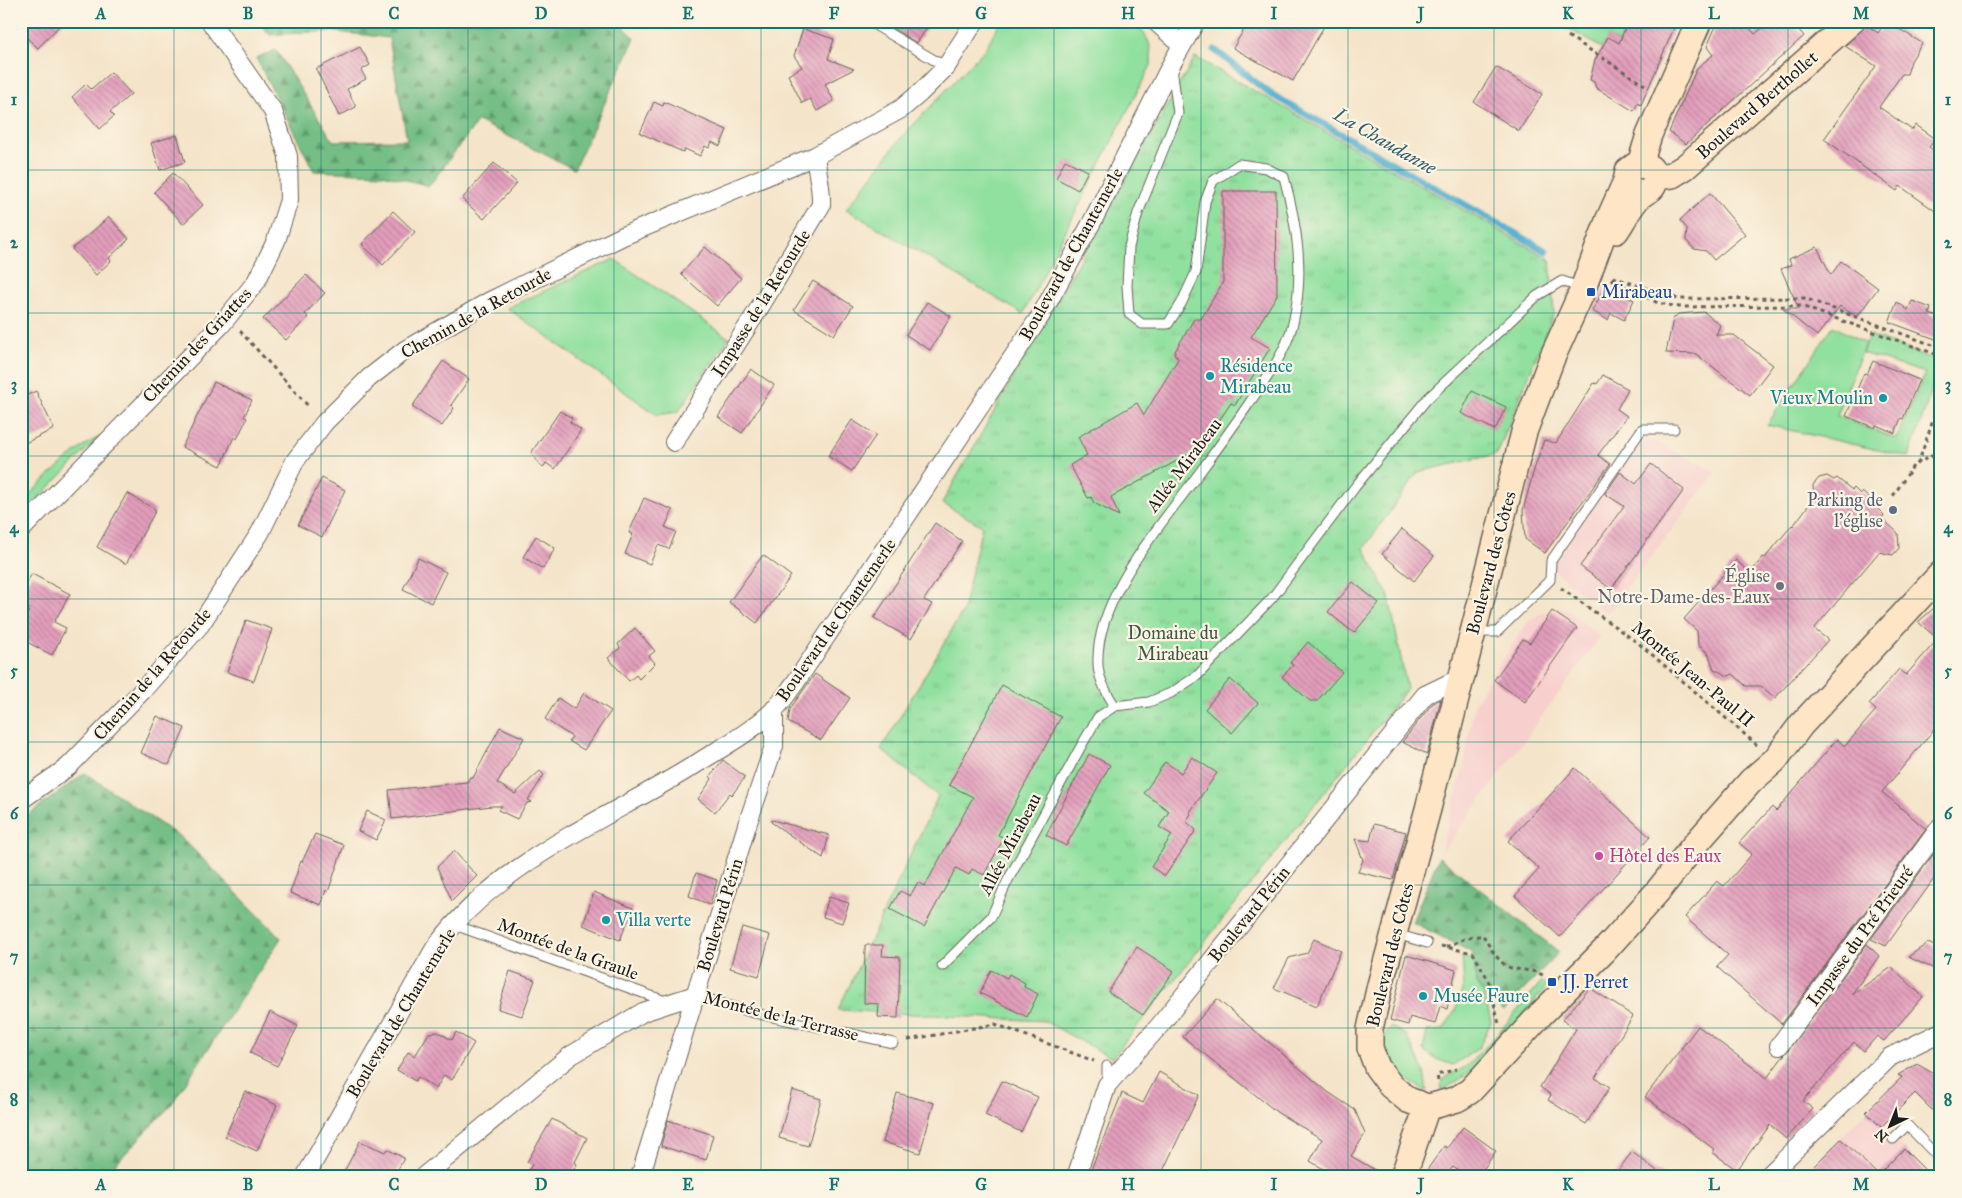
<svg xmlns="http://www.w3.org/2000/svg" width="1962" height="1198" font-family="'IM FELL Great Primer',serif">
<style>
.built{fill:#f7d0cd}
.green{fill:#90e09f;stroke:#567e5e}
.forest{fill:url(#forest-firs);stroke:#486d51}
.park{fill:url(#park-tufts);stroke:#567e5e}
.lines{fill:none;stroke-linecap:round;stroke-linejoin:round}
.stream{stroke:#4caccb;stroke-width:7}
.building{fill:url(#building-back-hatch)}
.lane-casing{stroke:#686259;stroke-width:11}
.street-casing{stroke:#686259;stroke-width:20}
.secondary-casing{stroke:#686259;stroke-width:28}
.path{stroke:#686259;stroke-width:3;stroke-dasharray:4 4;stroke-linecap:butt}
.lane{stroke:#fff;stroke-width:9}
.street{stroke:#fff;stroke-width:18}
.secondary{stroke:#fde5c5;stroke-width:25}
.grid{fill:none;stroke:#0f766e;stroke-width:1;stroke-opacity:0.55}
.transit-dot{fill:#1a4fb4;stroke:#fcf5e5;stroke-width:2}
.culture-dot{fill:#0f9aa8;stroke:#fcf5e5;stroke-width:2}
.service-dot{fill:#5c6f8a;stroke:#fcf5e5;stroke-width:2}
.worship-dot{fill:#6b7280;stroke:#fcf5e5;stroke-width:2}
.hotel-dot{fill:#d1479c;stroke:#fcf5e5;stroke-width:2}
.labels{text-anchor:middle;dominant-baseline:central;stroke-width:4.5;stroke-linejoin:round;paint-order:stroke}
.street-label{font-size:18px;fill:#1c1c1c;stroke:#fcf5e5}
.transit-label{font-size:18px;fill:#164399;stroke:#fcf5e5;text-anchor:start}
.culture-label{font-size:18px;fill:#0d838f;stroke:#fcf5e5;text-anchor:start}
.service-label{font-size:18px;fill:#4e5e75;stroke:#fcf5e5;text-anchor:end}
.worship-label{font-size:18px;fill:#5b616d;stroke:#fcf5e5;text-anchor:end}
.park-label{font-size:18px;fill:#3f5743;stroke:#fcf5e5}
.hotel-label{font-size:18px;fill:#b23c85;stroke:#fcf5e5;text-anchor:start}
.water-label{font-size:19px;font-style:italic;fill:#325d6b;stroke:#fcf5e5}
.neatline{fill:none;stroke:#0f766e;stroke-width:2}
.grid-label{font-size:16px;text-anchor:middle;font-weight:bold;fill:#0f766e}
</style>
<defs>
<pattern id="forest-firs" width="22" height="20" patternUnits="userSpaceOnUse" patternTransform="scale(1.25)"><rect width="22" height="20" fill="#74be86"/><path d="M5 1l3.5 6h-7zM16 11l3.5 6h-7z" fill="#5e9a6d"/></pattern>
<pattern id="park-tufts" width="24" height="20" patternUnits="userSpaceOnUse" patternTransform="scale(1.25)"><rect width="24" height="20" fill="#90e09f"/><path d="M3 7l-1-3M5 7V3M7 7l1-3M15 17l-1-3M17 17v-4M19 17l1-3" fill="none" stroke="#7cc088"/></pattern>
<pattern id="building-back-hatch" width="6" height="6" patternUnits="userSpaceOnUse" patternTransform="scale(1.25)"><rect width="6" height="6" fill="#e39ebc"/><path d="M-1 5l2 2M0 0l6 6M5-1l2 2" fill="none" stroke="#b78098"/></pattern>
</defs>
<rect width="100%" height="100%" fill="#fcf5e5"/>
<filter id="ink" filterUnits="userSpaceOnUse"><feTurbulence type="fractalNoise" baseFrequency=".02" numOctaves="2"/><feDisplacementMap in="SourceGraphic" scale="10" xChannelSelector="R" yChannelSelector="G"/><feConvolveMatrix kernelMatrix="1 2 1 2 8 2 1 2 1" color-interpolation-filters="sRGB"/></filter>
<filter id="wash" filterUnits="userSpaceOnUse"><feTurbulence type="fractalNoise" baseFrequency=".0096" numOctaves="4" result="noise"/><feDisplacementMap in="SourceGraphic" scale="20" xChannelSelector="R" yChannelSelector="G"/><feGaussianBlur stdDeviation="1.12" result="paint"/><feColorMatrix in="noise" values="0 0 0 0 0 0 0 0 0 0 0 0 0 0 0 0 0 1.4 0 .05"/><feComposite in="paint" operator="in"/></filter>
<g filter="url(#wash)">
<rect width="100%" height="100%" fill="#f4e4c9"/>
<!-- built -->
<path class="built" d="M1642,435L1716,472L1607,614L1551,568Z
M1565,608L1600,637L1439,857L1463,769L1475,702L1528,621L1544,612Z
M1866,1112L1932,1177H1803Z"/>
<!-- green -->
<path class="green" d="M1001,21H1131C1148,35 1152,43 1151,65L1023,314L846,209L900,139L985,49Z
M1555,21H1628L1619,43L1608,37L1602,48Z
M614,259L729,338L678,412L657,415L507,308Z
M1833,326L1865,343L1837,416L1896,439L1925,373L1862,353L1869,335L1941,362L1909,457L1767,425Z
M100,436L21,516V504C45,479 70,453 100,436Z
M1462,956L1475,960L1476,984L1484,994L1491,1022L1479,1048L1453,1065L1436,1059L1423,1050L1427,1031L1443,1030L1455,1011L1464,985Z
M1542,981L1547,986C1516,1022 1486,1068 1442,1090L1441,1083C1445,1073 1461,1072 1469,1064C1495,1038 1518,1010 1542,981Z
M1391,1027L1406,1035L1424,1071L1427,1091C1409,1082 1376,1066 1382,1041C1384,1036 1388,1031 1391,1027Z"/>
<!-- forest -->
<path class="forest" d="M258,21H618L635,38L574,169L478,121L429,186L383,174L314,171L256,58L276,50L333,141L407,140L389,38L329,31L270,35Z
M85,773L183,839L281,938L171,1105L103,1177H21V820Z
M1439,857L1559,952L1504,1011L1484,994L1476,984L1473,953L1412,922Z"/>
<!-- park -->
<path class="park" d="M1195,57L1550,259L1554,313L1497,454L1418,472L1364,548L1389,597L1407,689L1112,1058L1044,1021L838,1010L938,796L881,749L963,611L982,526L942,503Z"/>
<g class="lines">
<!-- stream -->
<path class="stream" d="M1215,50L1269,93L1546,251"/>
</g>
<g id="blocks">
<!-- building -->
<path class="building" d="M21,21H64L38,48L21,32Z
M881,21H931L917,43Z
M1249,21H1327L1293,81L1233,48Z
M1628,21H1677L1641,105L1638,103L1634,111L1596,88L1594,82L1590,80L1595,60L1608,37L1619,43Z
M1718,21H1744L1755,34L1771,21H1791L1804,36L1686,144L1669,132L1697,68L1713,55L1707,47Z
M1886,21L1922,43L1911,61L1907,74H1902L1879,107L1912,130L1916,125L1936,139L1929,147L1941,156V215L1900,186L1897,191L1824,139L1876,66L1845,46L1867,25L1878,33Z
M803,29L834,39L828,59L854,69L825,84L834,101L817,111L810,99L802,103L788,75L802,67L794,56Z
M360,47L370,65L361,70L366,79L347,89L356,107L339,116L316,69Z
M1496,67L1542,94L1519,131L1474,102Z
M111,72L131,94L110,112L114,116L100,129L72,97L86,84L91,89Z
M654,102L663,106L664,102L727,130L720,146L712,142L709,148L705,146L700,156L685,149L683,152L640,133Z
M177,135L185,162L160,170L151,143Z
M1065,160L1088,171L1078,190L1056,178Z
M494,163L517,183L484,219L462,199Z
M173,173L203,205L183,224L154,192Z
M1223,191H1276L1277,295L1251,337L1270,348L1235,405L1231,403L1207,438L1193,450V452L1111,497L1119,516L1094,503L1091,497L1088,498L1070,465L1087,455L1078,437L1137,403L1144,415L1178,359L1174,353L1194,319H1201L1223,282Z
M1710,193L1745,234L1714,260L1706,251L1694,249L1686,240L1687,229L1680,220Z
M393,211L415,232L383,265L362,244Z
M109,217L129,239L109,258L111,261L96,275L72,249Z
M705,247L741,278L717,306L681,274Z
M1817,247L1831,275L1841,261L1878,288L1857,317L1840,306L1817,336L1783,309H1799L1781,269L1791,265L1789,259Z
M306,275L325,293L305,314L308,317L286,340L263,319Z
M813,281L853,306L834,335L794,310Z
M1606,286L1634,300L1624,320L1611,313L1608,320L1592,311Z
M1912,301L1931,308L1929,314L1941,318V341L1889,322L1897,302L1908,310Z
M927,302L951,316L930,350L906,335Z
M1704,312L1720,325L1716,335H1734L1773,365L1750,395L1696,354L1666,353L1673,319L1678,314Z
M443,361L469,379L451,405L454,408L442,426L412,407Z
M1873,361L1919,380L1903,419L1901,418L1895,433L1876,425L1875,428L1846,416L1864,373L1867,374Z
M751,369L774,385L742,433L718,417Z
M1603,375L1628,389L1617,409L1627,416L1598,455L1610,464L1545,553L1525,539L1523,510L1534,470L1544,440L1556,443L1594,383L1597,384Z
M214,382L252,400L244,417L247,418L237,439L234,437L221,466L182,447Z
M36,391L54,429L21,445V398Z
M1472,391L1506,407L1495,430L1461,413Z
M560,411L572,418L570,422L581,430L555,469L546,463L543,468L531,453Z
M852,420L876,435L852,471L828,456Z
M1651,464L1684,490L1611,589L1580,566L1624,506L1605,494L1620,472L1636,484Z
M1827,476L1834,480L1837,478L1852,490L1854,488L1860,494L1862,492L1879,506L1878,509L1884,515L1882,518L1898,533L1899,548L1893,555L1879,552L1814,629L1828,640L1775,698L1761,686H1746L1733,674L1728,676L1714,669L1708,653L1698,645L1697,631L1684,619L1736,560L1750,573L1763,557L1765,558L1792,525L1793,526L1814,498L1813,485L1819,478Z
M322,478L345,490L322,537L298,525Z
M127,493L156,510L126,564L97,547Z
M644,498L673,510L665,527L676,532L669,549L658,545L650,564L625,554L633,534L629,533Z
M935,523L962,541L924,600L932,604L911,639L874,618Z
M1402,529L1434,556L1414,581L1382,554Z
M536,536L555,548L543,569L523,557Z
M763,555L791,576L757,623L729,602Z
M418,558L446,572L431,603L403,589Z
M32,574L70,594L54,622L66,628L52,655L21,639V626L30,609L21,604V591Z
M1353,582L1379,603L1354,633L1328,612Z
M1941,602V721L1882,792L1926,829L1782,1024L1717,967L1728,955L1685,917L1717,881L1724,886L1752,854L1739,843L1772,807L1776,811L1837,739L1845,746L1876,710L1869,704L1899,669L1906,675L1938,639L1918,622Z
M1552,611L1577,628L1525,702L1494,680L1523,639L1530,643Z
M246,620L272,629L254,681L227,672Z
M635,628L655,651L649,656L655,663L639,679L636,675L629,681L608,658L620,648L618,644Z
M1308,642L1342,672L1317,701H1310L1282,677L1293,665L1290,663Z
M815,674L850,698L821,740L788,722L790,709Z
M1230,679L1258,703L1232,733L1205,709Z
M1002,685L1061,717L998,835L1004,838L984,875L972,869L969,875L956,868L924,927L890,909L900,891L910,896L918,882L925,886L973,797L949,785Z
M584,693L611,711L584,750L569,741L572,737L545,719L558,698L574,709Z
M1441,699L1427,754L1402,742L1432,704Z
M157,716L185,728L169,765L141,753Z
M500,727L524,738L497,783L515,794L540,771L544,775L528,800L532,802L527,803L517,819L498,810L502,806H491L392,819L389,790L467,782L470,777L473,778Z
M1089,754L1110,765L1066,846L1046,835Z
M1192,757L1217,773L1190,812L1191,814L1186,821L1196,830L1165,876L1151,867L1172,835L1159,827L1169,811L1144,793L1165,762L1181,773Z
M723,760L745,777L732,795L730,793L715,812L698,799L712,779L710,776Z
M1575,768L1650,837L1560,937L1515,896L1539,869L1508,841Z
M367,811L386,820L376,840L358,831Z
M772,820L829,835L823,858L771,822Z
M1374,824L1406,832L1393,880L1358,872L1363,860L1355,839L1370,841Z
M315,834L344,845L328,892L326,890L321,905L290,893L301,861L302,862Z
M1941,844V869L1886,946L1871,939Z
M454,851L477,876L452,901L437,867Z
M696,873L717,880L710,905L689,896Z
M594,892L633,908L620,940L583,925Z
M829,897L849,903L842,923L823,917Z
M742,927L770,935L759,976L730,968Z
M1314,939L1341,951L1317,1006L1274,988L1289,958L1307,953Z
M1928,943L1941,949V972L1908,957Z
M1867,944L1879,956L1852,994L1892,967L1923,997L1884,1041L1877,1036L1864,1051L1854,1042L1803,1101L1813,1109L1786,1139L1770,1125L1737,1170L1712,1152L1715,1150L1645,1097L1698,1026L1767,1078Z
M865,945H883L882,956L900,957L898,1018L878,1017L879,1004L864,1003Z
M1137,947L1174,971L1143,1015L1108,992Z
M1406,955L1456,970L1447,1009L1440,1006L1435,1024L1410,1017L1408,1025L1390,1020Z
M991,970L1007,978L1009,974L1025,983L1024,987L1038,994L1027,1017L980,993Z
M510,971L535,980L522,1016L498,1009Z
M1590,988L1633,1016L1595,1078L1610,1087L1586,1124L1548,1100L1551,1095L1540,1087L1576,1029L1562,1020Z
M1217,999L1328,1092L1355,1110L1365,1134L1351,1156L1387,1177H1337L1310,1161L1322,1139L1278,1113L1183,1037Z
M270,1012L298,1026L277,1066L250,1053Z
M438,1032L452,1040L456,1032L474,1043L452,1080L444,1075L436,1089L418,1077L415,1081L397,1070L408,1052L415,1056L429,1033Z
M1917,1064L1941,1078V1119L1915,1093L1881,1127L1866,1112L1902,1077L1898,1075Z
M1159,1072L1199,1095L1160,1177H1088L1122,1093L1143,1103Z
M1002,1081L1038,1097L1021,1132L985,1115Z
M792,1090L821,1099L808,1146L779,1138Z
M245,1091L277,1105L257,1151L225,1137Z
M897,1093L934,1103L920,1153L883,1142Z
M552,1119L587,1138L575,1162L577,1164L570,1177H526L532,1164L527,1162Z
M668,1120L713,1135L706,1160L661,1146Z
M1463,1127L1496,1151L1478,1177H1467L1453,1167L1445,1177H1422L1444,1146L1447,1148Z
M1841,1139L1878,1175L1904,1149L1932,1177H1803Z
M360,1141L385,1152L387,1149L404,1158L394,1177H357L345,1170Z
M1632,1152L1665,1177H1613Z"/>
</g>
</g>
<g filter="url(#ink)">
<use href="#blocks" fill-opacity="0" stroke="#686259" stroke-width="1"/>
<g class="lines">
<!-- lane casing -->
<g class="lane-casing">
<path id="lane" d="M868,21L946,67
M1172,68L1178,113L1138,213L1129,247L1127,286L1129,314L1142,324H1168L1181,304L1196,272L1205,202L1213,181L1239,164L1266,168L1284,177C1297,225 1305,273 1293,323C1286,352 1267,378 1250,402C1233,427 1215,452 1197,476C1160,526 1095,599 1098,664C1098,679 1107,694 1115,706L1149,702L1171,693L1197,676L1272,598L1355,487L1427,399L1537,296L1562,281L1582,288
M1476,632H1497L1550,580L1551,561L1642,429H1674
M452,924L668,1002
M1396,934L1427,943
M942,966L991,917L1008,880L1080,748L1098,717L1115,706
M695,995L750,1012L893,1043
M1107,1082V1066
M1893,1139L1907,1125L1941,1160"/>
</g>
<!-- street casing -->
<g class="street-casing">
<path id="street" d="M1155,21L1182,45
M674,442L758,310L821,205C822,188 817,173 815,156
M21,530L221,325L256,282L276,241L289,200L288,156L273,111L210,21
M21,800L68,767L142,691L200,625L260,533L295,461L324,423L369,378L405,350L490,301L623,236L815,156L901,109L920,93L946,67L975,21
M1779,1046L1941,826
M305,1177L435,948C499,860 607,820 696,764C723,747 751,732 774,710C782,702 788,692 795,683L1041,315L1092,222L1172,63L1196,21
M423,1177L570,1056L643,1012L695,995
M640,1177L747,825L774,746V709
M1076,1177L1107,1085L1160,1025L1425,695L1460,678
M1767,1177L1890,1057L1941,1032"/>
</g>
<!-- secondary casing -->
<g class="secondary-casing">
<path id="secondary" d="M1640,164L1649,135L1699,21
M1655,177L1672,175L1685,167L1852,21
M1626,181L1608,221L1581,294L1552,358L1524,432L1428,809L1380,985L1370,1029V1048L1377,1067L1391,1086L1408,1100L1427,1107L1433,1106L1457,1099L1470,1091L1541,1014L1604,951L1658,891L1692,848L1751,781L1775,760L1801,725L1941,574
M1616,231C1624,220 1631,203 1642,194C1647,191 1652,190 1654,184C1657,177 1654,171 1648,166L1636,165L1628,171L1626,181L1630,189L1643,194
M1403,1177L1427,1107"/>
</g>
<!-- path -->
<path class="path" d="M1568,36L1645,85
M1613,277L1678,299L1804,298L1941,348
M1611,279L1658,303L1679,307L1801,306L1941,356
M240,331L310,408
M1918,464L1941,397
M1893,496L1913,466L1931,456L1941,459
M1561,588L1642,646L1757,745
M1441,946L1473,953L1488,979L1499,1024
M1446,947L1464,939L1483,935C1489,946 1499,964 1511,968C1524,971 1534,969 1546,977
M908,1040L995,1024L1094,1061
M1438,1081L1437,1075L1456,1069"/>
<!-- lane -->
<use href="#lane" class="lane"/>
<!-- street -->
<use href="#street" class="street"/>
<!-- secondary -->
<use href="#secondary" class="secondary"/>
</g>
</g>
<!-- grid -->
<path class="grid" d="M174,21V1177M321,21V1177M468,21V1177M614,21V1177M761,21V1177M908,21V1177M1054,21V1177M1201,21V1177M1348,21V1177M1494,21V1177M1641,21V1177M1788,21V1177M21,170H1941M21,313H1941M21,456H1941M21,599H1941M21,742H1941M21,885H1941M21,1028H1941"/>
<!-- markers -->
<g class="transit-dot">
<rect x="1586" y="287" width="10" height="10" rx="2.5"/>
<rect x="1547" y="977" width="10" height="10" rx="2.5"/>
</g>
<g class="culture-dot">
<circle cx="1210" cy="376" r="5"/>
<circle cx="1883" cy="398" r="5"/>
<circle cx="606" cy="920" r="5"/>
<circle cx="1423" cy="996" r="5"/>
</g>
<circle class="service-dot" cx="1893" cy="510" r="5"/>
<circle class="worship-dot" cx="1780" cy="586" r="5"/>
<circle class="hotel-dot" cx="1599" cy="856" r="5"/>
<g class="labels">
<!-- street labels -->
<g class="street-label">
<text transform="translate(1757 105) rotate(-41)">Boulevard Berthollet</text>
<text transform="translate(1071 254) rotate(-61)">Boulevard de Chantemerle</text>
<text transform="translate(761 303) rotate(-58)">Impasse de la Retourde</text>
<text transform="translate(476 313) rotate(-29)">Chemin de la Retourde</text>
<text transform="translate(197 345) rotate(-47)">Chemin des Griattes</text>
<text transform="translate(1184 465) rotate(-53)">Allée Mirabeau</text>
<text transform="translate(1491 563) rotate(-75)">Boulevard des Côtes</text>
<text transform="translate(836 620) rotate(-55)">Boulevard de Chantemerle</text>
<text transform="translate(152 674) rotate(-49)">Chemin de la Retourde</text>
<text transform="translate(1693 674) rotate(40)">Montée Jean-Paul II</text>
<text transform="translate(1010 844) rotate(-62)">Allée Mirabeau</text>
<text transform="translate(1249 914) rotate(-51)">Boulevard Périn</text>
<text transform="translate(720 915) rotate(-73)">Boulevard Périn</text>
<text transform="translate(1860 936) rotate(-54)">Impasse du Pré Prieuré</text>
<text transform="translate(568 949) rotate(20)">Montée de la Graule</text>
<text transform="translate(1390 955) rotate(-76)">Boulevard des Côtes</text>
<text transform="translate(401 1013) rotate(-59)">Boulevard de Chantemerle</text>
<text transform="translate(781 1016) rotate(14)">Montée de la Terrasse</text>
</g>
<!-- transit labels -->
<g class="transit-label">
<text x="1601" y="292">Mirabeau</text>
<text x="1562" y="982">JJ. Perret</text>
</g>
<!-- culture labels -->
<g class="culture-label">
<text x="1220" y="366">Résidence<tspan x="1220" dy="21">Mirabeau</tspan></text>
<text x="1873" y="398" text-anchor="end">Vieux Moulin</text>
<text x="616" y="920">Villa verte</text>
<text x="1433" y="996">Musée Faure</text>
</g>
<!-- service labels -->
<g class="service-label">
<text x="1883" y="500">Parking de<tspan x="1883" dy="21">l'église</tspan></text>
</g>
<!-- worship labels -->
<g class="worship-label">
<text x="1770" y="576">Église<tspan x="1770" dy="21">Notre-Dame-des-Eaux</tspan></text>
</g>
<!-- park labels -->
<g class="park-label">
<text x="1173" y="633">Domaine du<tspan x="1173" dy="21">Mirabeau</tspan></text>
</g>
<!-- hotel labels -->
<g class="hotel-label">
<text x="1609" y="856">Hôtel des Eaux</text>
</g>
<!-- water labels -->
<g class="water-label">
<text transform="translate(1385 141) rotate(30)">La Chaudanne</text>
</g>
</g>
<!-- margin -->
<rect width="1962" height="1198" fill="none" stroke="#fcf5e5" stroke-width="55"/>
<!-- north arrow -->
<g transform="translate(1890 1126) rotate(223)" stroke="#fcf5e5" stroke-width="4" paint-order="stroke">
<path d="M0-4L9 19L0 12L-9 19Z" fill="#1c1c1c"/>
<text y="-8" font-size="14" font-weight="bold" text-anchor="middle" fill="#1c1c1c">N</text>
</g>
<rect x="28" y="28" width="1906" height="1142" class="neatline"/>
<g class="grid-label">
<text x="101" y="19">A</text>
<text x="248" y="19">B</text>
<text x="394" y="19">C</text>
<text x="541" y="19">D</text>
<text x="688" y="19">E</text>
<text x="834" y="19">F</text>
<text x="981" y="19">G</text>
<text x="1128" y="19">H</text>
<text x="1274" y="19">I</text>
<text x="1421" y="19">J</text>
<text x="1568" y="19">K</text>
<text x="1714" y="19">L</text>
<text x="1861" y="19">M</text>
<text x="14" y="105">1</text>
<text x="1948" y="105">1</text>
<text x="14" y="248">2</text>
<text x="1948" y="248">2</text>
<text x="14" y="390">3</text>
<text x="1948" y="390">3</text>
<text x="14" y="533">4</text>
<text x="1948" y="533">4</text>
<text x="14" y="676">5</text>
<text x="1948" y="676">5</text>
<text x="14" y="819">6</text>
<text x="1948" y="819">6</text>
<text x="14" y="962">7</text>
<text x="1948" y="962">7</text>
<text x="14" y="1105">8</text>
<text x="1948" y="1105">8</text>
<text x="101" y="1190">A</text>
<text x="248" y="1190">B</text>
<text x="394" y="1190">C</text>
<text x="541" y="1190">D</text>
<text x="688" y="1190">E</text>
<text x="834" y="1190">F</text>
<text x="981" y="1190">G</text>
<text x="1128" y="1190">H</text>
<text x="1274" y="1190">I</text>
<text x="1421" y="1190">J</text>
<text x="1568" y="1190">K</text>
<text x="1714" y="1190">L</text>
<text x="1861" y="1190">M</text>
</g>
</svg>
